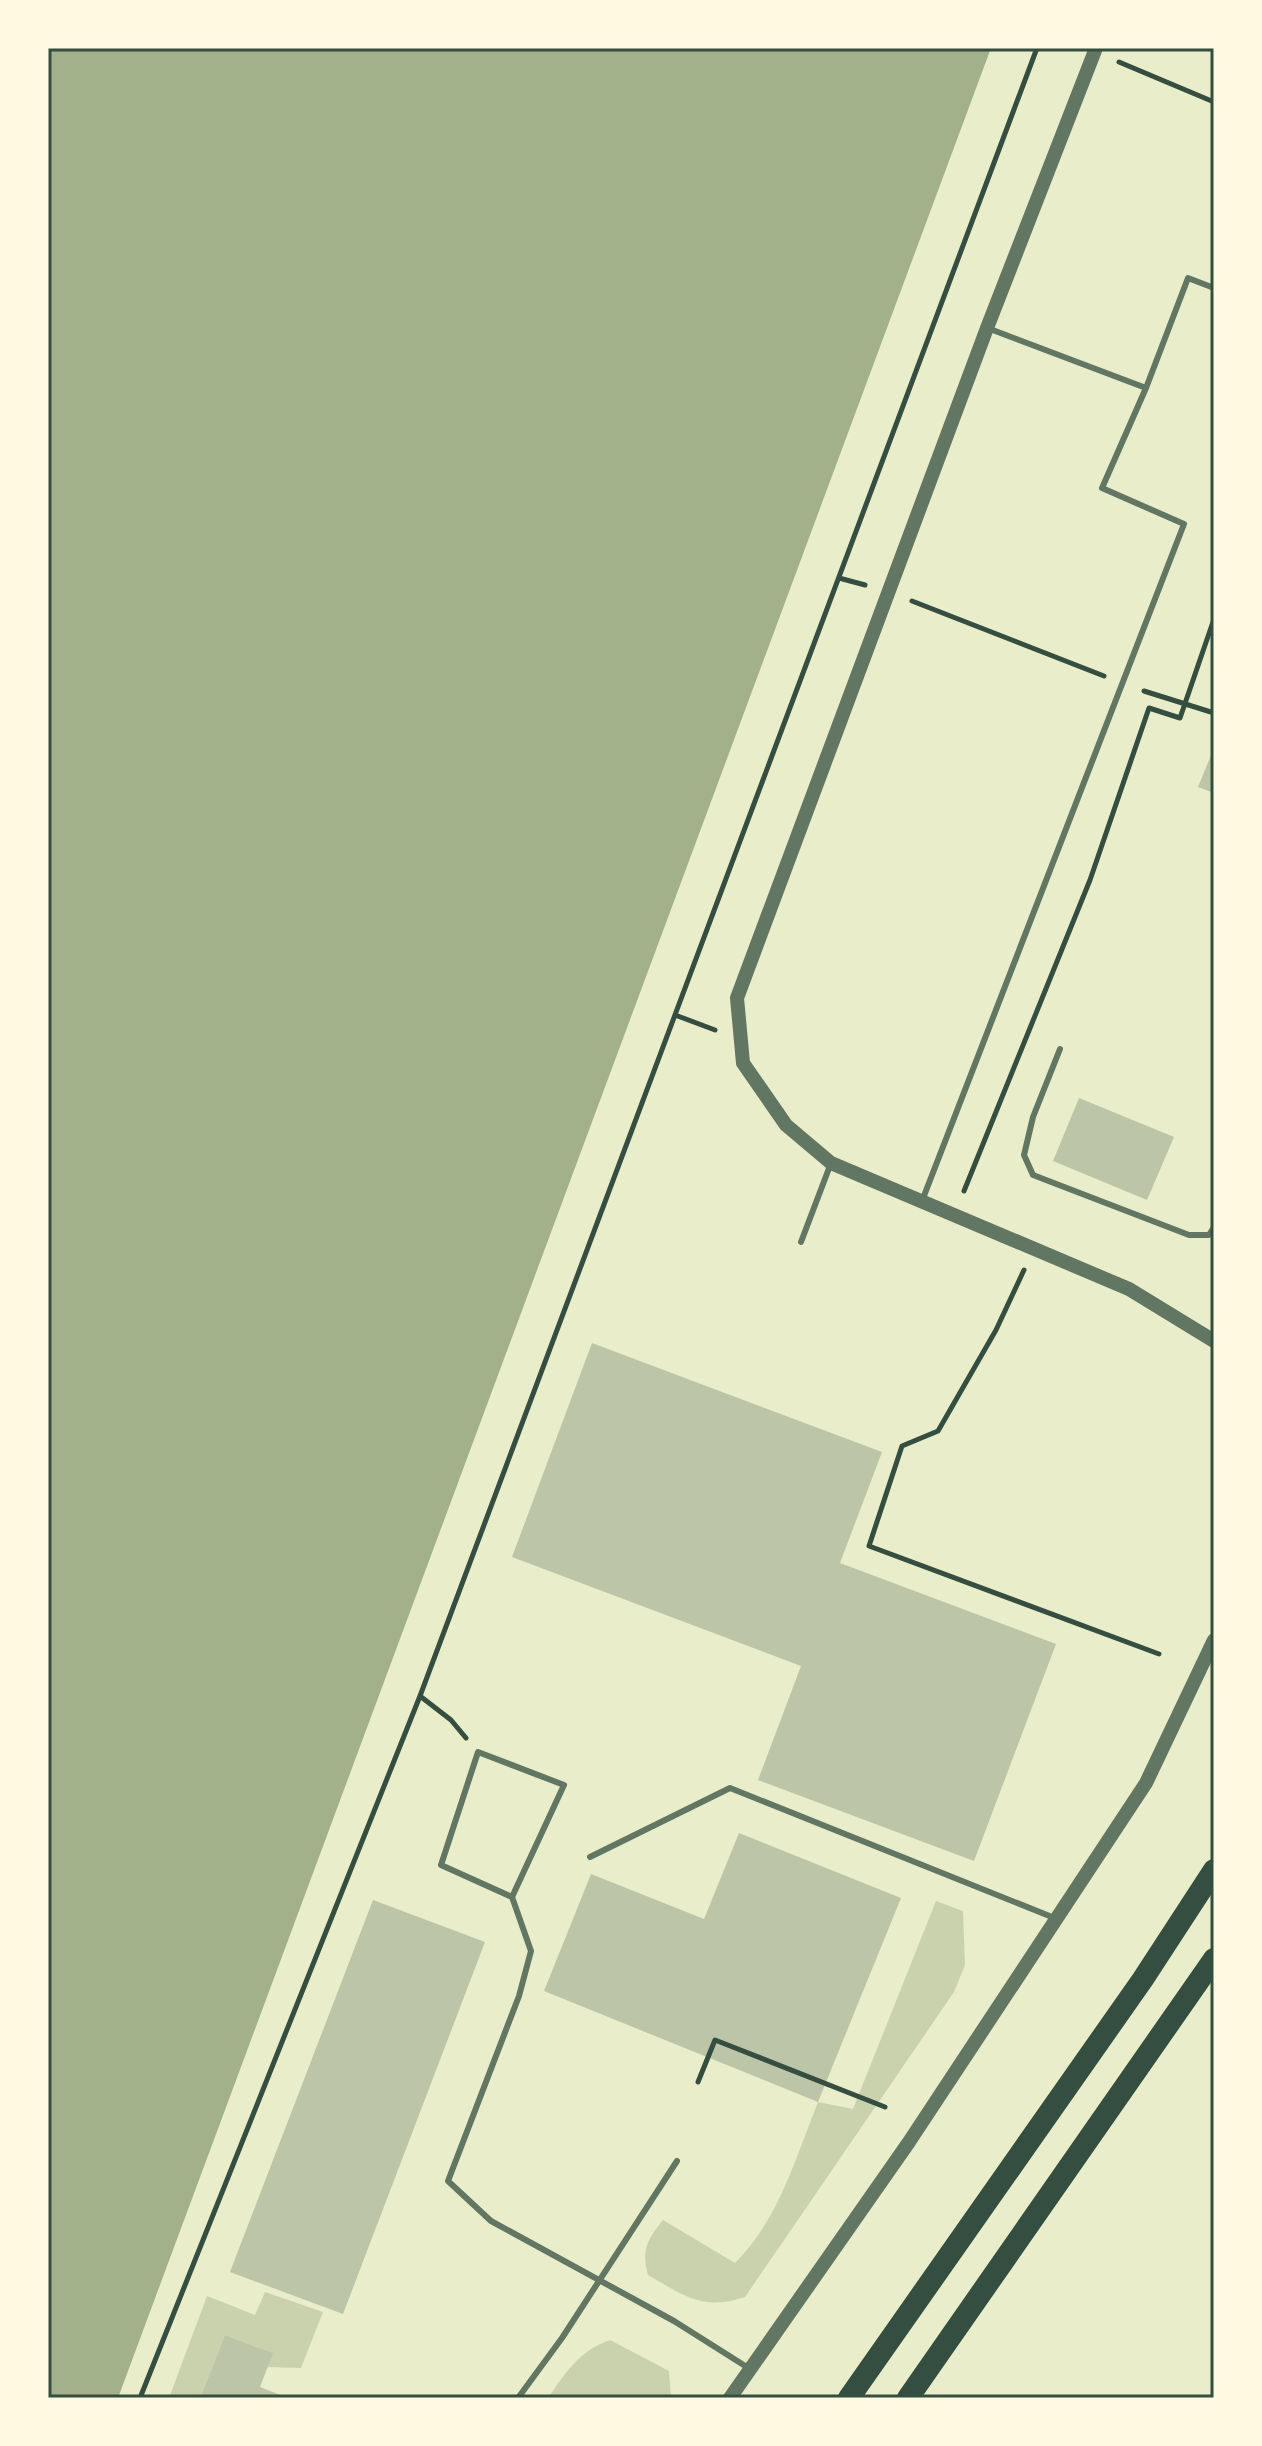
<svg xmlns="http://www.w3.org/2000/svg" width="1262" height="2446" font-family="Poppins,sans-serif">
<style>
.green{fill:#cad2ad}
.water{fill:#a3b18a}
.building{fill:#bcc5a7}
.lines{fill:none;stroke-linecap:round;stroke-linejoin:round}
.path{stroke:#344e41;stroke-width:5}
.service{stroke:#617663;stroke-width:6}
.tertiary{stroke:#617663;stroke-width:14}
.trunk{stroke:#344e41;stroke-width:22}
.neatline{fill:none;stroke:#344e41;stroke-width:3}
</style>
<rect width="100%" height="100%" fill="#e9edc9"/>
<!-- green -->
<path class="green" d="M936,1901L963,1911L965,1965L954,1992L745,2297C702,2311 685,2296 648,2275C641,2250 647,2240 663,2220L735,2263C778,2221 796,2157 818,2102L853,2109Z
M265,2292L323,2312L301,2368L267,2367L272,2353L225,2335L200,2398H169L207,2296L255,2315Z
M610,2340L669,2371L671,2398H548C566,2372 579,2351 610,2340Z"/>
<!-- water -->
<path class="water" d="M48,48H991L118,2398H48Z"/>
<!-- building -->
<path class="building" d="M1214,748V793L1198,787Z
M1079,1098L1174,1137L1147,1200L1053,1161Z
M592,1343L882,1452L840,1563L1056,1644L974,1861L758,1780L801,1666L512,1557Z
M739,1833L901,1898L818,2102L544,1991L591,1874L704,1919Z
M373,1900L485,1942L343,2314L230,2272Z
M225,2335L273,2353L260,2387L288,2398H200Z"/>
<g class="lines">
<!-- path -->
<path class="path" d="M1119,62L1214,102
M839,578L865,585
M912,601L1104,676
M1144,691L1214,713
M675,1015L715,1030
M964,1191L1090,880L1149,708L1180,718L1214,619
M1024,1270L996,1330L938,1431L902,1446L869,1546L1159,1654
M420,1696L451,1720L466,1738
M698,2082L715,2040L885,2107
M140,2398L420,1696L1037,48"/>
<!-- service -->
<path class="service" d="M1146,388L1188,278L1214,288
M1060,1049L1033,1117L1024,1155L1033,1175L1189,1235H1209L1214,1227
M922,1201L1184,524L1102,488L1146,388L990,329
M801,1242L831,1163
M590,1857L730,1788L1057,1919
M512,1897L564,1785L478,1752L441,1865L512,1897L531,1951L519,1996L448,2181L491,2221L674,2321L750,2369
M518,2398L562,2338L677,2161"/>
<!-- tertiary -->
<path class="tertiary" d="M1096,48L987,328L737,998L743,1063L786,1125L831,1163L1129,1289L1214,1341
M730,2398L909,2142L1146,1783L1214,1640"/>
<!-- trunk -->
<path class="trunk" d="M849,2398L1143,1979L1214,1870
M908,2398L1214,1959"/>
</g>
<!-- border -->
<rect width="1262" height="2446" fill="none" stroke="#fefae0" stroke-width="100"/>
<rect x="50" y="50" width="1162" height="2346" class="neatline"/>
</svg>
